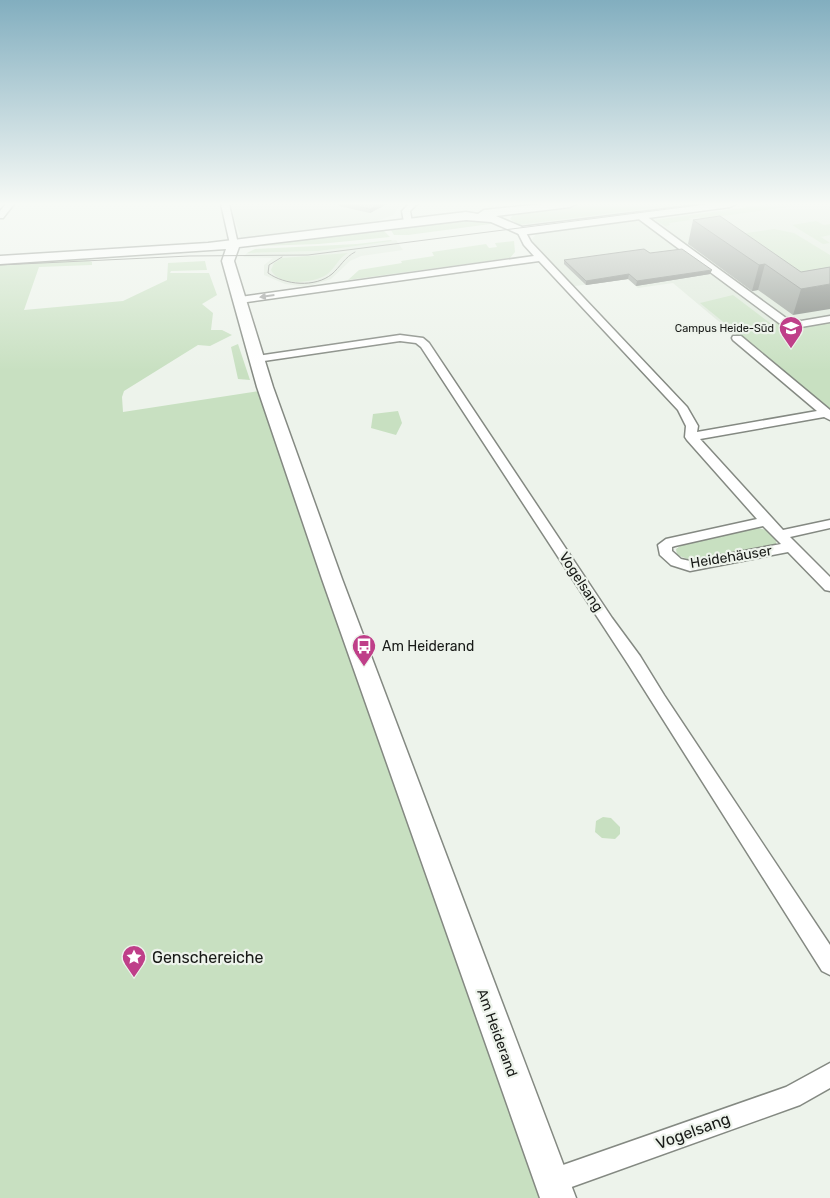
<svg xmlns="http://www.w3.org/2000/svg" width="830" height="1198" font-family="Rubik,sans-serif">
<style>
.built{fill:#dde8da}
.green{fill:#c8e0c1}
.lines{fill:none;stroke-linecap:round;stroke-linejoin:round}
.street-casing{stroke:#848982;stroke-width:3}
.secondary-casing{stroke:#848982;stroke-width:3}
.street{fill:#fff;fill-rule:evenodd}
.secondary{fill:#fff;fill-rule:evenodd}
.tram{stroke:#7b7e79;stroke-width:1}
.wall{fill:#969c96}
.shaded-wall{fill:#7a7f7a}
.building{fill:#afb5ae;stroke:#7a7f7a}
.oneway{fill:#979897}
.labels{text-anchor:middle;dominant-baseline:central;stroke-width:4.5;stroke-linejoin:round;paint-order:stroke}
.far-poi-label{font-size:11px;fill:#181a17;stroke:#edf3eb;text-anchor:end}
.street-label{font-size:14px;fill:#181a17;stroke:#edf3eb}
.poi-label{font-size:14px;fill:#181a17;stroke:#edf3eb;text-anchor:start}
.near-poi-label{font-size:16px;fill:#181a17;stroke:#edf3eb;text-anchor:start}
.near-street-label{font-size:16px;fill:#181a17;stroke:#edf3eb}
</style>
<rect width="100%" height="100%" fill="#edf3eb"/>
<!-- built -->
<path class="built" d="M232,204H401L393,215L377,221L241,238L234,218Z
M684,204H713L529,228L519,225Z
M770,204H830V415L673,283L638,288L628,279L568,287L533,244L532,239L538,232L631,217L638,221Z
M396,240L403,250L361,256L350,261L331,279L312,285L300,286L285,284L264,275V265L273,258L243,257L247,253L319,251Z"/>
<!-- green -->
<path class="green" d="M582,204H684L519,225L510,219L515,212Z
M774,204H798L792,205L794,206L701,219L699,217L689,218L691,220L669,223L670,225L666,226L670,229L655,220Z
M475,218L498,223L408,235H394L389,227Z
M816,221L824,225L830,224V235L821,237L830,243L823,244L792,225Z
M382,229L390,237L319,244L259,246L265,244Z
M774,229L794,233L830,255V282L799,287L725,236Z
M391,240L392,241L319,251L247,253L255,249L357,244Z
M514,241L515,252L510,258L348,280L359,270L402,263L401,261L434,256L432,252L486,244L489,248L497,247L495,243Z
M348,253C338,258 335,269 326,275C313,283 279,287 271,270L274,263L282,258Z
M83,258L92,262V265L39,267L24,310L123,301L167,280L168,263L205,261L207,270L171,271L170,273H209L217,295L202,304L213,313L211,330H222L232,335L210,346L198,345L124,391L122,397L123,412L265,390L552,1198H0V263Z
M733,295L770,323C779,322 785,326 794,327C806,328 818,324 830,322V409L700,303Z
M238,344L250,380L238,379L231,347Z
M398,411L402,423L396,435L371,428L373,414Z
M755,528C765,529 770,530 777,538L776,544L770,547L693,561L677,555L676,549L683,544Z
M603,817L611,818L620,827V834L615,839L602,838L595,832L596,821Z"/>
<g class="lines">
<!-- street casing -->
<g class="street-casing">
<path id="street" d="M6,204H14L3,218H0V211Z
M221,204H229L238,244L237,246L234,247L230,244Z
M409,204H417L410,211L412,222L408,225L404,222L402,211Z
M636,213H642L786,318L801,321L830,316V322L801,327L779,323L636,217Z
M521,228L524,229L531,242L687,407L698,426L697,432L817,411L733,340L732,338L733,336H741L830,410V420L824,417L700,439L783,530L830,520V528L790,537L830,577V591L825,590L788,552L690,571L671,565L660,555L658,545L666,539L757,519L687,440L685,437L686,426L678,410L539,261L240,303L235,300L240,297L534,256L524,245L517,231ZM763,526L781,544L690,561L681,559L672,551V547L675,546Z
M400,335L423,338L429,343L612,618L640,656L664,695L830,945V975L822,971L628,664L421,347L416,343L400,341L257,362L252,359L257,356Z
M830,1063V1088L800,1105L552,1194L543,1190L539,1181L543,1172L786,1087Z"/>
</g>
<!-- secondary casing -->
<g class="secondary-casing">
<path id="secondary" d="M543,204H576L570,207L496,216L522,227L706,204H736L730,207L521,235L491,222L466,220L239,247L234,261L273,387L342,579L576,1198H540L322,579L257,387L222,261L226,249L0,264V256L208,243L466,212L478,214L484,210Z"/>
</g>
<!-- street -->
<use href="#street" class="street"/>
<!-- secondary -->
<use href="#secondary" class="secondary"/>
<!-- tram -->
<path class="tram" d="M282,257L269,265L268,273C285,285 315,288 332,274C340,267 345,257 355,252
M0,265L189,256L308,255L707,204"/>
</g>
<!-- wall -->
<path class="wall" d="M339,204H387L370,213L339,206Z
M693,220L801,272L830,267L793,315L758,290L752,291L688,244Z
M650,253L710,274L636,286L628,279L586,285L564,264V260Z"/>
<!-- shaded-wall -->
<path class="shaded-wall" d="M380,204H387L370,213V209Z
M765,264L758,290L752,291L759,265Z
M712,270L710,274L636,286L637,281Z
M629,274L628,279L586,285V281Z
M830,284V309L793,315L801,289Z"/>
<!-- building -->
<path class="building" d="M347,204H380L370,209Z
M720,216L801,272L830,267V284L801,289L765,264L759,265L693,220Z
M644,249L650,253L682,249L712,270L637,281L629,274L586,281L564,260Z"/>
<!-- one-way arrows -->
<defs><path id="oneway-solid" d="M-6-.8H1V-3.2L6.5 0L1 3.2V.8H-6Z" transform="scale(1.25)"/></defs>
<use class="oneway" href="#oneway-solid" transform="translate(267 296) rotate(172)"/>
<!-- sky -->
<linearGradient id="sky" x2="0" y2="1"><stop stop-color="#82aebf"/><stop offset="0.55" stop-color="#f7faf6"/><stop offset="1" stop-color="#f7faf6" stop-opacity="0"/></linearGradient>
<rect width="830" height="371" fill="url(#sky)"/>
<!-- icons -->
<defs>
<g id="university-pin" transform="scale(1.25)"><path d="M0 17L-7.5 6A9.5 9.5 0 1 1 7.5 6Z" fill="#bf3f89" stroke="#edf3eb"/><path d="M0-5L7-2L0 1L-7-2ZM-4 1L0 2.5L4 1V4Q0 6-4 4Z" fill="#fff"/></g>
<g id="bus-pin" transform="scale(1.25)"><path d="M0 17L-7.5 6A9.5 9.5 0 1 1 7.5 6Z" fill="#bf3f89" stroke="#edf3eb"/><path d="M-5-6H5V4H4V6H2V4H-2V6H-4V4H-5ZM-3.5-4V0h7V-4ZM-3.5 1.2v1.5H-2V1.2ZM2 1.2v1.5H3.5V1.2Z" fill="#fff"/></g>
<g id="sight-pin" transform="scale(1.25)"><path d="M0 17L-7.5 6A9.5 9.5 0 1 1 7.5 6Z" fill="#bf3f89" stroke="#edf3eb"/><path d="M0-6L1.8-2.2L6-1.7L2.9 1.2L3.7 5.4L0 3.3L-3.7 5.4L-2.9 1.2L-6-1.7L-1.8-2.2Z" fill="#fff"/></g>
</defs>
<g fill-rule="evenodd">
<use href="#university-pin" x="791" y="328"/>
<use href="#bus-pin" x="364" y="646"/>
<use href="#sight-pin" x="134" y="957"/>
</g>
<g class="labels">
<!-- far-poi labels -->
<g class="far-poi-label">
<text x="774" y="328">Campus Heide-Süd</text>
</g>
<!-- street labels -->
<g class="street-label">
<text transform="translate(731 557) rotate(-9)">Heidehäuser</text>
<text transform="translate(581 582) rotate(57)">Vogelsang</text>
<text transform="translate(497 1033) rotate(70)">Am Heiderand</text>
</g>
<!-- poi labels -->
<g class="poi-label">
<text x="382" y="646">Am Heiderand</text>
</g>
<!-- near-poi labels -->
<g class="near-poi-label">
<text x="152" y="957">Genschereiche</text>
</g>
<!-- near-street labels -->
<g class="near-street-label">
<text transform="translate(693 1131) rotate(-20)">Vogelsang</text>
</g>
</g>
</svg>
